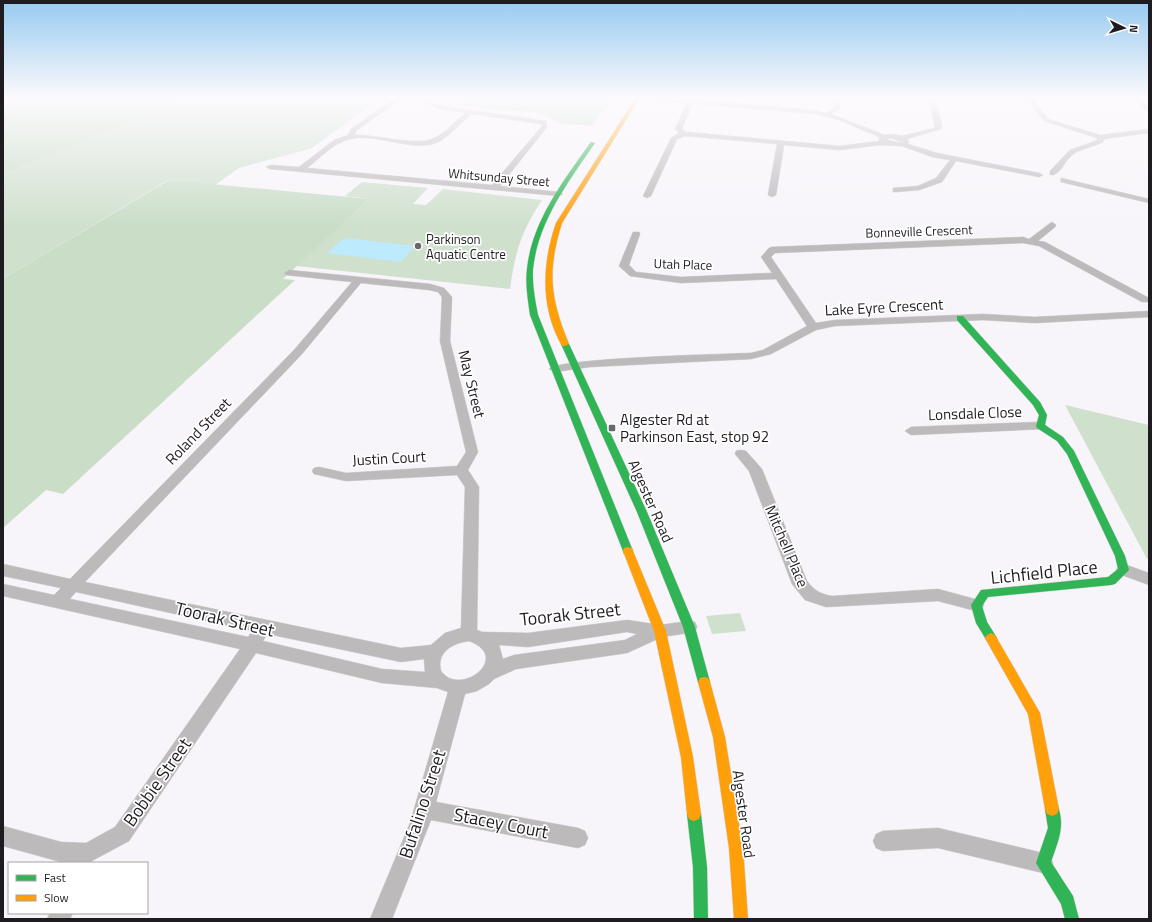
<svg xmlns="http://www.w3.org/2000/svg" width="1152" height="922" font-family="'Titillium Web',sans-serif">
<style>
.green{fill:#cfe0cd}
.forest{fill:#c9ddc7}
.water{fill:#beeafd}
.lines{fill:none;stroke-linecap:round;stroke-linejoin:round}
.street-casing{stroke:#d5d3d6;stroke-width:1}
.fast-casing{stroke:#d5d3d6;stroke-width:1}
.slow-casing{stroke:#d5d3d6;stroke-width:1}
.street{fill:#bcbaba;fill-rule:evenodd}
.fast{fill:#30b455;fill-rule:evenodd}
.slow{fill:#ff9f0a;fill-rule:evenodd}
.poi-dot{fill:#6a686c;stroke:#fff;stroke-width:1.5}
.labels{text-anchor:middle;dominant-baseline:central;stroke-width:3.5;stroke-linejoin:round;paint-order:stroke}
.far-street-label{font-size:13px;fill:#1e1c20;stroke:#fff}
.far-poi-label{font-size:13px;fill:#1e1c20;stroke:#fff;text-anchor:start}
.street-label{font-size:15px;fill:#1e1c20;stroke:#fff}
.poi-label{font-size:15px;fill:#1e1c20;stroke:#fff;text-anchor:start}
.near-street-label{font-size:18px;fill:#1e1c20;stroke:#fff}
</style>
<rect width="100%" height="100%" fill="#f8f5fa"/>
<!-- green -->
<path class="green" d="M185,99H367L371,105L312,148L239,168L215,185L168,180L3,279V175Z
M362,182L428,188L413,204L426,205L443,189L542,200C521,232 515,252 510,289L296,266L369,199L345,196Z
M1065,405L1149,425V559H1147Z
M740,613L746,631L712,634L706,616Z"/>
<!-- forest -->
<path class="forest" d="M3,99H185L3,175Z
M456,99H611L592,126L558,123L555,120L535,112L498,110L459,105Z
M169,180L369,199L283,279L295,280L63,494L46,490L3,528V279Z"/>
<!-- water -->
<path class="water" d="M344,238L415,246L401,262L327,253Z"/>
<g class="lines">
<!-- street casing -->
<g class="street-casing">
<path id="street" d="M394,99H401L356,131L355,135C375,134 418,147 434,138C446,133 455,121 465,113L440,109L416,99H424L443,106L546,121L547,127L500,186L559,192L563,194L559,196L270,169L266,167L270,165L299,167L334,140L348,135L351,129ZM472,114L541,124L542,126L492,185L307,168C319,159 331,146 344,141C370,130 406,151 433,144C449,139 459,123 472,114Z
M651,99H691L816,110L825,113L834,108V99H840V109L831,114L885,135L894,134L902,136L935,128L929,99H935L942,125L941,129L907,139L909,142L908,144L937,153L1039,173L1043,175L1039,177L956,161L942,182L919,190L896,192H893V188L918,186L936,178L950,160L932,157L902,146L880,145L840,150L784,145L776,195L772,197L768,195L777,144L685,136L677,139L651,196L647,198L643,196L671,138L679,133L675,129L687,103L654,101ZM693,104L816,114L839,120L879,137V141L840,146L686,132L682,129ZM891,138L902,142H896L885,139Z
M1027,99H1033L1048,119L1100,135L1149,129V133L1104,139L1103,142C1092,148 1080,148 1071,156C1064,162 1060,176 1050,175V171L1070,150L1095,141L1097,140V138L1044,121Z
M1140,102H1144L1149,107V113L1140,104Z
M1061,178L1149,199V203L1061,182Z
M1052,222L1056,225L1055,227L1038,241L1045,242L1149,298V302H1142L1039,246L1023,243L775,253L771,257L816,323L835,320L983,314L1035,317L1149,311V317L1035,323L983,320L835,326L816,330L771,354L751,359L590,367L555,372L549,369C557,358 726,354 751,353L763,350L807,326L776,279L681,283L630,276L619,266L633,232H639L640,234L629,265L636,272L681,277L772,273L761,257L769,248L772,247L1023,237L1029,239Z
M289,270L430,284L444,288L452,297L450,341L478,452L468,470L479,487L477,630L482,632L528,633L627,620L660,625L689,621L695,622L697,627L695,632L662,637L627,653L516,669L494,679L489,684L477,691L465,694L436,802L578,828L585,831L588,838L585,845L578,848L431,820L392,919H370L410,823L448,692L437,688L382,683L256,653L129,841L88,863L61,862L3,846V826L61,842L86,843L115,827L240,649L3,596V584L54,595L61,588L3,576V564L70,579L294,350L352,282L286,275L284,273ZM361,283L429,290L438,292L442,297L440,341L466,452L457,466L346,473L319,467L314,468L312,471L314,474L346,481L457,475L465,487L461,628L445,633L431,645L401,648L85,582L302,354ZM76,592L252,631L248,637L70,599ZM627,632L637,634L625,640L514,655L503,659L499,645L528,647ZM268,634L401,662L424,659L425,672L382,669L263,641ZM469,641C513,657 460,698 441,671C436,652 453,643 469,641Z
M1040,422L1044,423L1046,426L1044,429L911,435L905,431L911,427Z
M741,450L746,451L762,469L807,581C814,590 820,594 832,596L938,589L982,601L984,605L982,609L976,611L938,601L826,607L805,600L792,584L749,471L735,454L736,451Z
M1124,564L1149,573V585L1119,574L1116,570L1119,566Z
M938,828L1043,853L1050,856L1053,863L1050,870L1043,873L938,848L883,851L876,848L873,841L876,834L883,831Z
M50,913H73L70,919H47Z"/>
</g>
<!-- fast casing -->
<g class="fast-casing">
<path id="fast" d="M591,142L595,143C569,181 538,221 533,269C532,284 535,300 538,315L633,551L632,554H624L623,551L530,315C528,300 525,284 527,269C532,221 564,180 591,142Z
M957,316H963L1040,402L1047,415L1045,425L1063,437L1074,451L1125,556L1129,570L1115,584L1111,585L988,597L982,606L987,622L997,638L995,641L991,643L987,641L976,623L971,605L981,590L1108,577L1118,569L1115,556L1067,454L1057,441L1037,428L1036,426L1039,415L1033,405L957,320Z
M562,342H565L569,344L647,512L695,627L710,682L708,686L704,687L700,686L698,682L683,627L637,512L561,344Z
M1052,802L1057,804C1066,826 1058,841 1051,862L1073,896L1079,919H1065L1061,904L1036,863L1048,828L1045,809L1047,804Z
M694,807L699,809L701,814L707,867L708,919H694L693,867L687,814L689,809Z"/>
</g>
<!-- slow casing -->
<g class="slow-casing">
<path id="slow" d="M635,99H639L562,223C547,271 550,298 569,344L565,346H562C540,307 542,264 556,223Z
M628,547L632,548L633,551L666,631L693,757L701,814L699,819L694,821L689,819L687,814L681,757L654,631L623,551L624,548Z
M991,633L995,635L1040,713L1059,809L1057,814L1052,816L1047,814L1045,809L1028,714L985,638L987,635Z
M704,677L708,678L710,682L725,737L743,848L748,919H734L729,848L713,737L698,682L700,678Z"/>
</g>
<!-- street -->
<use href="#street" class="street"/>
<!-- fast -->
<use href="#fast" class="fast"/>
<!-- slow -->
<use href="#slow" class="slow"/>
</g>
<!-- sky -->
<linearGradient id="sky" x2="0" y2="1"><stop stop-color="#97caf0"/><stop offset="0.43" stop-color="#fcfafd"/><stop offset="1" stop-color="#fcfafd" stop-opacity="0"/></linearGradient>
<rect width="1152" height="228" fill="url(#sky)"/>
<!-- markers -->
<g class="poi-dot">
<circle cx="418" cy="246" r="4"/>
<rect x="608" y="424" width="8" height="8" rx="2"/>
</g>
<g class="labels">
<!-- far-street labels -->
<g class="far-street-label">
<text transform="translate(499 177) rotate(5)">Whitsunday Street</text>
<text transform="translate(919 231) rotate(-2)">Bonneville Crescent</text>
<text transform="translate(683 264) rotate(2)">Utah Place</text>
</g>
<!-- far-poi labels -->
<g class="far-poi-label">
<text x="426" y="239">Parkinson<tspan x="426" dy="15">Aquatic Centre</tspan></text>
</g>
<!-- street labels -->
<g class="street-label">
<text transform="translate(884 307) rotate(-3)">Lake Eyre Crescent</text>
<text transform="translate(472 384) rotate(76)">May Street</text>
<text transform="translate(975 413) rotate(-2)">Lonsdale Close</text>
<text transform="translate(198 431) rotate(-46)">Roland Street</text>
<text transform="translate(389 458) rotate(-3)">Justin Court</text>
<text transform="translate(651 501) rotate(66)">Algester Road</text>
<text transform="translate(787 546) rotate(67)">Mitchell Place</text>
<text transform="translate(744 814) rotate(82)">Algester Road</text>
</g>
<!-- poi labels -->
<g class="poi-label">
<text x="620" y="419">Algester Rd at<tspan x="620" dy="17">Parkinson East, stop 92</tspan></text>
</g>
<!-- near-street labels -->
<g class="near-street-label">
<text transform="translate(1044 572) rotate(-6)">Lichfield Place</text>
<text transform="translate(570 614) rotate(-6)">Toorak Street</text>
<text transform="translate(225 619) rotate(13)">Toorak Street</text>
<text transform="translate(157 782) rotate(-55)">Bobbie Street</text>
<text transform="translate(422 804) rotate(-72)">Bufalino Street</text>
<text transform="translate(501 823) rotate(11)">Stacey Court</text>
</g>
</g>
<!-- border -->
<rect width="1152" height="922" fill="none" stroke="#1e1c20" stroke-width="8"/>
<!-- legend -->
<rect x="8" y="862" width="140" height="52" fill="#ffffff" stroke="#a5a4a6"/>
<rect x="16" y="875" width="20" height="6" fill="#30b455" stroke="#a5a4a6"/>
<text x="44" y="882" font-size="12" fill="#1e1c20">Fast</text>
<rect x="16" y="895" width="20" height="6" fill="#ff9f0a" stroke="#a5a4a6"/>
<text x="44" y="902" font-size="12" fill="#1e1c20">Slow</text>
<!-- north arrow -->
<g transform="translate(1124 28) rotate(95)" stroke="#ffffff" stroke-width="3" paint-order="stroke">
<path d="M0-3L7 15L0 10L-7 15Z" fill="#1e1c20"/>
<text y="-6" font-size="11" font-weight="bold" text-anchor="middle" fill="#1e1c20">N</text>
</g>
</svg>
